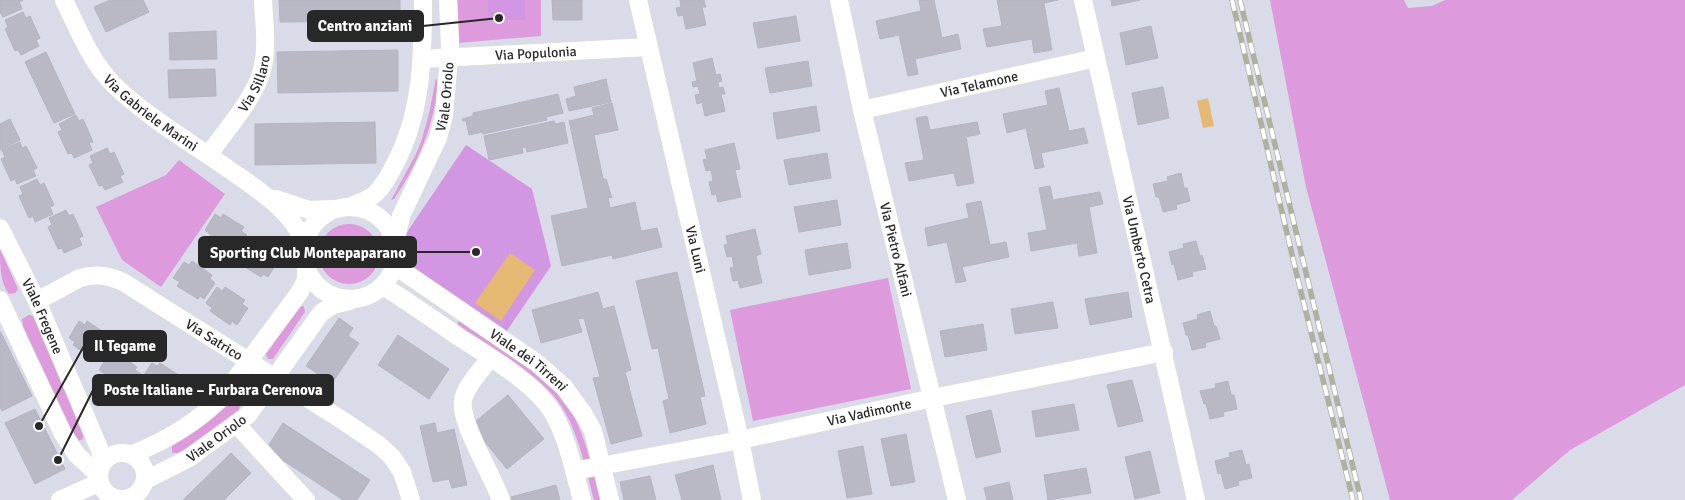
<svg xmlns="http://www.w3.org/2000/svg" width="1685" height="500" font-family="Signika,sans-serif">
<style>
.green{fill:#dd9adc}
.pitch{fill:#d296e3}
.water{fill:#e5b973}
.building{fill:#b9b9c5;stroke:#b4b4c4}
.lines{fill:none;stroke-linecap:round;stroke-linejoin:round}
.minor-casing{stroke:#dde0d0;stroke-width:19}
.minor{stroke:#fff;stroke-width:18}
.rail-casing{stroke:#adb19e;stroke-width:5.5}
.rail{stroke:#fff;stroke-width:4;stroke-dasharray:11;stroke-linecap:butt}
.labels{text-anchor:middle;dominant-baseline:central;stroke-width:4.5;stroke-linejoin:round;paint-order:stroke}
.street-label{font-size:14px;fill:#282828;stroke:#fff}
.leader{fill:none;stroke:#282828;stroke-width:2}
.callout-dot{fill:#282828;stroke:#fff;stroke-width:2}
.callout{fill:#282828;stroke:#282828;stroke-width:2}
.callout-label{font-size:15px;text-anchor:middle;font-weight:bold;fill:#fff}
</style>
<rect width="100%" height="100%" fill="#dadbe9"/>
<!-- green -->
<path class="green" d="M456,0H541V36L458,43Z
M1270,0H1404L1408,8L1432,6L1445,0H1685V385L1570,450L1512,500H1390L1306,187Z
M436,78C439,84 437,93 436,100C429,137 415,168 394,199L391,200L415,156L421,142L429,114Z
M179,160L225,194L161,287L122,260L96,207L166,175Z
M319 254a30 30 0 1 1 60 0a30 30 0 1 1-60 0Z
M0,249L18,289L15,293L9,294C0,282 0,265 0,249Z
M888,278L911,389L753,421L730,310Z
M304,306L305,312L273,359H268L266,354L299,307Z
M29,315L34,316L35,319L84,434L83,439L76,442L67,428L23,326L22,319Z
M461,321C491,341 534,365 557,391C583,421 591,463 600,500H594C586,471 580,439 565,412C545,376 492,348 458,326V322Z
M233,402L240,406L238,413L179,453H172V445Z"/>
<!-- pitch -->
<path class="pitch" d="M488,0H525V20H488Z
M466,145L532,189L551,266L504,335L406,268L403,238Z"/>
<!-- water -->
<path class="water" d="M1208,98L1214,126L1203,128L1197,101Z
M510,253L535,270L501,321L475,303Z"/>
<!-- building -->
<path class="building" d="M0,0H23L19,2L22,9L3,17L0,12Z
M110,0H143L149,12L106,32L94,7Z
M279,0H400V21L280,22Z
M552,0H582V20H553Z
M680,0H704L706,7H702L706,25L686,29L683,15L678,16L676,8L681,7Z
M919,0H934L942,38L958,34L961,49L915,59L918,74L908,76L899,35L880,39L876,21L921,11Z
M997,0H1058L1044,3L1052,50L1034,53L1032,39L987,47L983,29L1002,26Z
M1111,0H1140L1112,6Z
M23,12L26,18L30,16L40,38L36,40L39,46L21,55L18,50L15,51L5,29L8,27L5,20Z
M796,16L800,41L758,48L753,23Z
M1151,26L1158,58L1126,65L1120,33Z
M216,31L217,59L170,60L169,33Z
M398,50V91L278,93L277,52Z
M46,52L75,114L54,123L25,62Z
M712,58L716,75L720,74L722,81L718,82L719,88L723,87L725,94H721L725,111L705,116L702,102L697,104L695,95L700,94L698,86L693,87L692,82L697,81L693,63Z
M808,61L812,86L770,93L765,68Z
M215,69L216,96L169,98L168,70Z
M606,79L611,102L569,111L566,99L576,96L574,87Z
M1163,87L1169,118L1138,125L1132,93Z
M1059,88L1069,131L1084,128L1088,143L1041,153L1044,167L1035,169L1026,128L1007,133L1003,114L1048,105L1045,91Z
M558,94L563,113L546,117L547,120L483,134L482,132L469,135L466,121H463L462,119L473,116V113Z
M612,103L618,130L594,135L603,179H606L612,198L608,197L610,208L635,202L641,231L657,228L662,247L613,259L612,255L562,266L551,216L588,208L569,121L594,115L592,108Z
M816,106L820,131L777,139L773,113Z
M76,115L79,121L83,119L93,142L89,143L92,150L74,158L72,153L68,154L58,132L62,130L59,124Z
M927,116L930,130L977,122L980,134L966,137L974,183L957,186L954,173L909,181L905,163L924,160L916,118Z
M10,119L20,140L0,150V124Z
M554,121L555,124L564,122L568,143L527,152L526,147L522,148L523,153L489,160L484,136Z
M375,122L376,163L255,165V124Z
M20,142L22,148L26,146L37,168L33,170L36,176L17,184L15,179L11,181L1,159L5,157L2,150Z
M734,143L740,169L735,170L741,197L718,202L716,194L712,195L709,182L713,181L711,170L706,171L703,160L707,159L705,150Z
M107,148L110,154L114,152L124,174L120,176L123,182L105,190L102,185L99,186L89,165L93,163L90,156Z
M827,153L831,178L789,185L784,160Z
M1181,173L1184,188H1187L1190,201L1176,205L1177,209L1163,212L1159,197H1156L1153,184L1168,181L1167,177Z
M37,179L40,185L44,183L54,205L50,207L53,214L35,222L33,216L29,218L19,196L23,194L20,187Z
M1050,186L1053,200L1100,192L1103,204L1089,207L1097,253L1079,256L1077,243L1031,251L1028,233L1047,230L1039,188Z
M837,200L841,225L799,232L794,207Z
M981,201L990,245L1006,242L1009,257L962,267L966,281L956,283L947,242L928,246L925,228L969,218L966,204Z
M66,210L69,216L73,214L83,236L79,238L82,245L64,253L62,248L58,249L48,227L52,225L49,218Z
M215,214L221,218L223,214L244,227L241,231L247,235L236,252L231,248L229,252L209,238L211,235L205,230Z
M755,229L761,254L756,256L762,283L740,288L738,280L733,281L730,268L734,267L732,256L727,257L724,245L728,244L726,236Z
M255,239L275,253L273,257L279,260L268,277L263,274L261,277L240,264L243,260L236,256L247,240L252,243Z
M1196,241L1200,256L1202,255L1206,269L1192,272L1193,276L1178,280L1174,264L1172,265L1169,252L1184,248L1183,244Z
M847,243L851,268L809,275L805,250Z
M192,261L212,275L210,279L215,283L204,299L200,296L198,299L177,286L180,282L173,278L184,262L189,265Z
M677,272L705,396L700,397L706,424L670,433L663,401L669,399L658,348L652,349L636,281Z
M217,287L222,291L225,287L245,300L242,304L248,308L237,325L232,321L230,325L210,311L212,308L206,303Z
M598,292L603,309L614,306L631,370L625,372L642,436L611,444L593,378L600,377L584,318L578,319L582,332L541,343L532,310Z
M1128,292L1132,317L1090,325L1085,299Z
M1053,302L1058,328L1015,334L1011,309Z
M1210,311L1214,326H1216L1220,339L1205,343L1206,347L1192,350L1188,335H1186L1183,323L1198,319L1197,315Z
M339,318L353,328L348,336L359,343L328,389L314,380L318,374L306,366Z
M79,321L85,325L87,321L108,335L105,338L111,342L100,359L95,356L93,359L73,345L75,342L69,338Z
M983,324L987,350L945,357L940,331Z
M0,331L32,396L2,411L0,407Z
M398,335L449,369L429,399L378,365Z
M117,353L137,367L135,370L141,374L130,391L125,388L123,391L103,378L105,374L99,370L109,354L115,357Z
M152,363L157,366L160,363L180,376L178,380L184,384L173,400L168,397L166,400L145,387L148,383L141,379Z
M1132,380L1143,421L1118,427L1107,385Z
M1228,381L1231,395H1234L1237,409L1223,412L1224,416L1210,419L1206,404H1204L1200,391L1216,388L1215,384Z
M508,395L544,439L507,469L471,425Z
M1074,404L1079,430L1036,437L1032,411Z
M35,409L65,469L35,484L5,423Z
M991,410L1001,452L976,458L966,416Z
M283,423L370,480L357,500H343L266,449Z
M435,423L437,433L454,429L467,485L452,488L449,479L433,482L420,426Z
M906,434L915,482L891,486L881,439Z
M863,446L872,494L847,498L838,451Z
M1242,450L1246,465L1249,464L1252,478L1238,481L1239,485L1225,489L1221,473L1218,474L1215,461L1230,457L1229,453Z
M1150,451L1160,493L1135,499L1125,457Z
M231,453L251,473L224,500H183Z
M713,465L721,500H682L675,475Z
M1086,468L1091,493L1048,500L1044,475Z
M650,476L656,500H624L620,482Z
M1009,482L1013,500H987L984,488Z
M556,485L560,500H512L511,497Z"/>
<g class="lines">
<!-- minor casing -->
<g class="minor-casing">
<g id="minor">
<path id="s1" d="M64,0C78,29 91,62 114,85C149,119 198,147 237,175C264,194 290,211 304,241"/>
<path id="s2" d="M638,0L740,440L752,500"/>
<path id="s3" d="M839,0L862,110L957,500"/>
<path id="s4" d="M1083,0L1196,500"/>
<path id="s5" d="M422,59L648,47"/>
<path id="s6" d="M862,110L1096,58"/>
<path id="s7" d="M208,155C225,132 256,96 262,70C268,48 264,22 263,0"/>
<path d="M276,199L309,210L333,209"/>
<circle cx="350" cy="253" r="46"/>
<path d="M349,207C358,203 369,200 376,193C384,185 390,174 395,164C422,113 423,56 423,0"/>
<path id="s8" d="M0,228L37,301L104,460"/>
<path id="s9" d="M395,243L401,216L438,138L444,115L450,46L448,0"/>
<path id="s10" d="M396,259L404,272L537,363L564,387L583,413L593,431L610,500"/>
<path d="M383,286C409,302 434,320 459,337C488,356 536,384 553,413C568,439 574,472 582,500"/>
<path d="M0,300L63,434L77,455L99,475"/>
<path id="s11" d="M37,301L80,278C96,273 109,275 123,282L342,420L379,445L392,457L402,472L411,500"/>
<path d="M490,358C481,371 466,385 463,400C459,422 493,476 501,500"/>
<path d="M237,425L306,500"/>
<circle cx="122" cy="476" r="23"/>
<path d="M133,454C165,441 197,422 222,397L299,293L306,280V271"/>
<path id="s12" d="M574,471L740,440L933,398L1164,352"/>
<path id="s13" d="M146,480L189,458L248,415L321,313L333,305L350,301"/>
<path d="M60,500L100,482"/>
</g>
</g>
<!-- minor -->
<use href="#minor" class="minor"/>
<!-- rail casing -->
<g class="rail-casing">
<path id="rail" d="M1232,0L1299,284L1353,500
M1240,0L1361,500"/>
</g>
<!-- rail -->
<use href="#rail" class="rail"/>
</g>
<g class="labels">
<!-- street labels -->
<g class="street-label">
<text stroke="none"><textPath href="#s5" startOffset="114">Via Populonia</textPath></text>
<text stroke="none"><textPath href="#s7" startOffset="86">Via Sillaro</textPath></text>
<text stroke="none"><textPath href="#s6" startOffset="120">Via Telamone</textPath></text>
<text stroke="none"><textPath href="#s9" startOffset="156">Viale Oriolo</textPath></text>
<text stroke="none"><textPath href="#s1" startOffset="145">Via Gabriele Marini</textPath></text>
<text stroke="none"><textPath href="#s2" startOffset="256">Via Luni</textPath></text>
<text stroke="none"><textPath href="#s3" startOffset="256">Via Pietro Alfani</textPath></text>
<text stroke="none"><textPath href="#s4" startOffset="256">Via Umberto Cetra</textPath></text>
<text stroke="none"><textPath href="#s8" startOffset="98">Viale Fregene</textPath></text>
<text stroke="none"><textPath href="#s11" startOffset="201">Via Satrico</textPath></text>
<text stroke="none"><textPath href="#s10" startOffset="168">Viale dei Tirreni</textPath></text>
<text stroke="none"><textPath href="#s12" startOffset="301">Via Vadimonte</textPath></text>
<text stroke="none"><textPath href="#s13" startOffset="82">Viale Oriolo</textPath></text>
</g>
</g>
<!-- callouts -->
<path class="leader" d="M499 18L423 26M476 252L416 252M39 426L84 346M58 460L93 390"/>
<g class="callout-dot">
<circle cx="499" cy="18" r="5"/>
<circle cx="476" cy="252" r="5"/>
<circle cx="39" cy="426" r="5"/>
<circle cx="58" cy="460" r="5"/>
</g>
<g class="callout">
<rect x="308" y="11" width="115" height="30" rx="5"/>
<rect x="199" y="237" width="217" height="30" rx="5"/>
<rect x="84" y="331" width="82" height="30" rx="5"/>
<rect x="93" y="375" width="240" height="30" rx="5"/>
</g>
<g class="callout-label">
<text x="365" y="31">Centro anziani</text>
<text x="308" y="258">Sporting Club Montepaparano</text>
<text x="125" y="351">Il Tegame</text>
<text x="213" y="395">Poste Italiane – Furbara Cerenova</text>
</g>
</svg>
